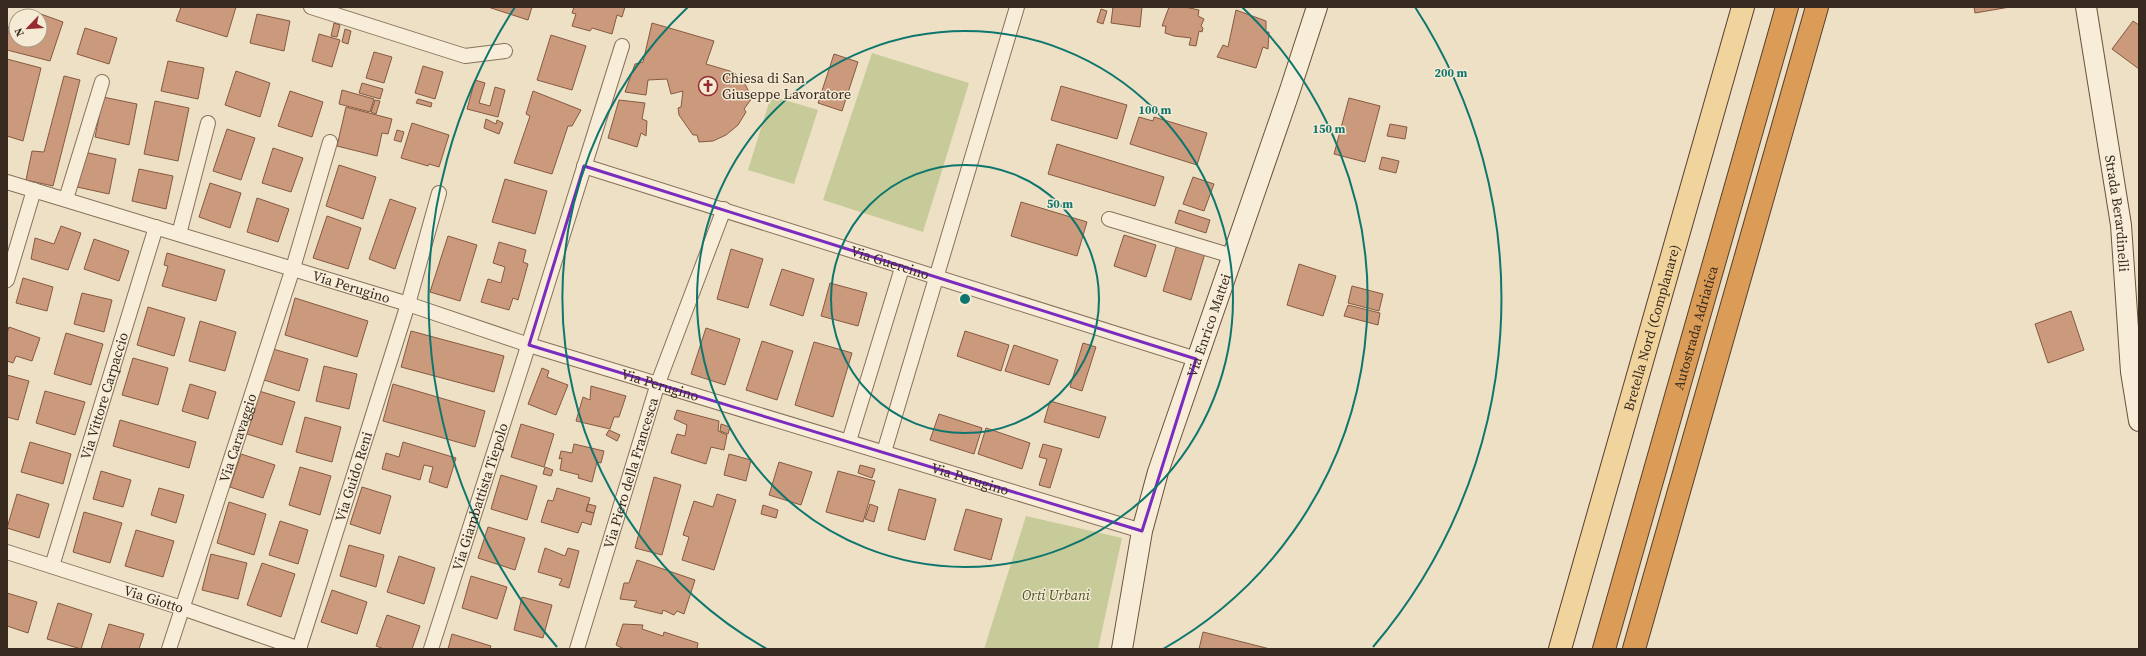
<svg xmlns="http://www.w3.org/2000/svg" width="2146" height="656" font-family="'Source Serif 4',serif">
<style>
.green{fill:#c7cb99}
.building{fill:#cb997b;stroke:#865a41}
.lines{fill:none;stroke-linecap:round;stroke-linejoin:round}
.street-casing{stroke:#88715b;stroke-width:16}
.secondary-casing{stroke:#6a523e;stroke-width:22}
.primary-casing{stroke:#56402f;stroke-width:24}
.highway-casing{stroke:#56402f;stroke-width:24}
.street{stroke:#f8edd8;stroke-width:14}
.secondary{stroke:#f8edd8;stroke-width:20}
.primary{stroke:#f0d39d;stroke-width:22}
.highway{stroke:#db9c57;stroke-width:22}
.marked{fill:none;stroke:#7b2cbf;stroke-width:3;stroke-linejoin:round}
.ring{fill:none;stroke:#0f766e;stroke-width:2}
.labels{text-anchor:middle;dominant-baseline:central;stroke-width:3;stroke-linejoin:round;paint-order:stroke}
.poi-label{font-size:14px;fill:#382a1f;stroke:#f5ead4;text-anchor:start}
.street-label{font-size:14px;fill:#382a1f;stroke:#f5ead4}
.park-label{font-size:14px;font-style:italic;fill:#4a5426;stroke:#f5ead4}
.centre{fill:#0f766e;stroke:#f5ead4;stroke-width:2}
.ring-label{font-size:12px;text-anchor:middle;font-weight:bold;fill:#0f766e;stroke:#f5ead4;stroke-width:3;stroke-linejoin:round;paint-order:stroke}
</style>
<rect width="100%" height="100%" fill="#ede0c5"/>
<!-- green -->
<path class="green" d="M872,53L969,83L923,232L823,200Z
M771,96L818,110L794,184L748,170Z
M1026,516L1122,538L1098,649H984Z"/>
<!-- building -->
<path class="building" d="M181,7H236L227,37L176,21Z
M488,7H532L528,20Z
M574,7H625L622,17L617,15L612,34L592,28L590,31L572,26L576,14L572,13Z
M1113,7H1142L1140,27L1111,23Z
M1169,7H1185L1199,10L1198,16L1204,19L1201,26L1203,28L1202,32L1199,31L1196,46L1189,45L1191,38L1174,36L1165,33L1166,26H1162Z
M1974,7H2010L1975,13Z
M1101,9L1107,11L1103,24L1097,22Z
M1236,10L1266,21V32H1269L1268,49L1263,47L1256,68L1217,57L1223,45L1228,47Z
M38,13L63,22L50,61L7,50L8,27H16V40H40V16H36Z
M257,14L290,21L284,51L250,43Z
M2133,21L2139,25V69L2112,49Z
M334,23L340,25L337,37L331,36Z
M652,23L714,41L706,64L733,72L743,80L752,98L744,109L746,112L738,125L726,135L713,141L699,142L697,135H693L679,115L678,108L681,107L683,91L671,94L667,79L648,80L646,95L625,92L635,64L643,62Z
M85,28L117,38L109,64L77,54Z
M345,29L351,31L348,44L342,42Z
M319,34L340,40L332,67L312,61Z
M551,35L586,46L572,90L537,80Z
M374,52L392,57L384,83L366,78Z
M834,54L858,62L842,111L818,103Z
M7,59L41,68L23,141L7,136Z
M168,61L204,68L198,99L161,91Z
M423,66L443,72L435,99L415,93Z
M236,71L270,83L260,117L225,105Z
M64,76L80,80L53,186L26,180L32,151L44,152Z
M475,80L485,83L479,103L490,106L495,87L505,90L498,117L467,109Z
M362,83L383,89L380,99L359,93Z
M1061,86L1127,105L1117,139L1051,120Z
M342,90L374,99L370,112L339,104Z
M290,91L323,102L312,137L278,126Z
M533,91L581,110L572,126H568L552,174L514,163L530,116L526,114Z
M103,97L137,104L129,145L95,137Z
M1349,98L1380,106L1365,162L1334,154Z
M418,99L432,103L431,107L416,103Z
M375,100L380,101L376,114L371,112Z
M619,100L645,103L642,119L647,121L646,136L641,133L637,147L608,138Z
M155,101L189,108L178,161L144,154Z
M346,107L392,119L388,134L382,133L377,156L337,146Z
M1139,117L1153,121L1154,117L1207,133L1197,165L1130,144Z
M486,119L496,124L497,120L503,123L499,134L484,128Z
M412,123L449,135L439,167L429,164L428,166L401,158Z
M1390,124L1407,127L1405,139L1387,136Z
M227,129L255,138L241,180L213,171Z
M397,130L404,132L401,142L394,140Z
M1057,144L1164,177L1155,206L1048,174Z
M273,148L303,158L291,192L262,183Z
M84,152L116,159L109,194L77,187Z
M1382,157L1399,161L1396,173L1379,169Z
M339,165L376,177L363,219L326,206Z
M139,169L173,176L166,209L132,201Z
M1193,177L1214,184L1204,211L1183,204Z
M505,179L547,191L535,234L492,222Z
M210,183L241,193L230,228L199,217Z
M257,198L289,209L278,242L247,232Z
M390,199L416,208L395,269L369,259Z
M1021,202L1087,222L1077,256L1011,236Z
M1179,210L1210,220L1206,233L1175,223Z
M327,216L361,228L348,269L313,258Z
M61,226L81,233L68,270L31,259L35,238L54,244Z
M1124,235L1156,245L1146,277L1114,266Z
M448,236L477,245L460,301L430,292Z
M94,239L129,251L119,281L84,269Z
M1178,241L1206,250L1191,300L1163,291Z
M499,242L526,250L523,262L528,264L518,300L513,298L509,310L481,302L488,279L501,283L505,267L493,263Z
M731,249L763,259L748,308L717,299Z
M167,253L225,270L216,301L162,286L168,266L164,265Z
M1299,264L1336,276L1323,316L1287,305Z
M782,269L814,279L803,316L770,305Z
M23,278L53,287L47,311L16,303Z
M830,283L867,293L858,326L821,316Z
M1352,286L1383,294L1379,311L1348,303Z
M82,293L112,300L104,332L74,324Z
M295,298L368,321L357,357L285,335Z
M1348,305L1380,313L1378,325L1344,316Z
M148,307L185,318L174,356L137,345Z
M2071,311L2084,350L2048,363L2035,324Z
M200,321L236,332L225,371L189,361Z
M9,327L40,338L32,361L16,356L13,363L7,361V333Z
M706,328L740,339L725,385L691,374Z
M411,331L504,356L494,392L401,367Z
M965,331L1009,345L1001,371L957,356Z
M66,333L103,344L91,385L54,374Z
M762,341L793,351L777,400L746,390Z
M814,342L852,353L833,417L795,405Z
M1083,343L1096,347L1082,391L1070,387Z
M1014,345L1058,360L1049,385L1005,371Z
M273,349L308,359L299,391L264,380Z
M133,358L168,368L158,405L122,395Z
M324,366L357,374L349,409L316,401Z
M542,368L549,371L547,377L568,385L556,415L528,404Z
M7,375L29,381L18,420L7,417Z
M190,384L216,392L208,419L182,411Z
M393,384L485,411L475,447L383,421Z
M591,386L626,396L619,417H614L610,429L576,421L583,397L590,400Z
M45,391L85,402L75,435L36,423Z
M259,391L295,402L282,445L247,434Z
M1050,401L1106,417L1099,438L1044,422Z
M677,410L719,421L718,431L727,435L724,450L711,447L706,464L671,453L677,434L685,436L687,425L674,419Z
M939,414L982,428L974,454L930,440Z
M305,417L341,427L332,462L296,452Z
M120,420L196,442L189,468L113,446Z
M521,424L554,434L544,467L511,457Z
M721,424L730,427L728,434L720,431Z
M986,428L1030,443L1022,469L978,454Z
M609,430L620,435L617,441L606,435Z
M30,442L71,454L63,484L21,472Z
M403,442L456,458L447,488L429,482L433,467L424,465L420,480L382,469L386,453L399,457Z
M574,444L604,451L601,463L597,462L592,482L578,478L579,475L560,470L562,458L559,459L561,451L572,453Z
M1043,444L1062,449L1050,488L1039,485L1047,459L1039,457Z
M241,454L275,465L263,498L230,487Z
M729,454L751,460L746,481L724,475Z
M779,462L812,472L801,505L769,495Z
M860,465L875,469L872,478L858,473Z
M300,467L331,476L320,515L289,505Z
M545,467L553,470L551,476L543,474Z
M101,471L131,480L123,507L93,499Z
M838,471L875,481L863,522L826,512Z
M501,475L537,486L527,520L491,509Z
M654,477L681,485L662,555L635,548Z
M362,487L391,496L380,534L350,524Z
M159,488L184,495L176,523L151,515Z
M557,488L590,498L586,511L594,513L591,525L582,522L578,533L541,522L548,500L553,501Z
M899,489L936,499L925,540L888,530Z
M17,494L49,504L39,538L7,528Z
M717,494L736,500L714,570L682,560L689,537L683,535L694,501L713,507Z
M229,502L266,514L254,555L217,543Z
M588,504L596,506L594,513L586,511Z
M870,504L878,507L874,522L865,519Z
M763,505L778,510L776,518L761,514Z
M966,509L1002,519L991,560L954,550Z
M84,512L122,523L110,563L73,552Z
M280,521L308,530L298,564L269,555Z
M488,527L525,538L515,570L478,558Z
M136,530L174,541L163,577L125,566Z
M349,545L384,555L376,587L340,576Z
M545,548L565,556L568,548L579,551L569,588L559,585L562,579L538,572Z
M211,554L247,563L238,599L202,590Z
M399,556L435,568L424,604L387,592Z
M637,560L695,580L684,614L677,611L674,615L663,610L662,614L634,607L637,601L620,599L624,583H629Z
M262,563L295,574L281,617L247,605Z
M471,576L507,587L497,619L462,608Z
M332,590L367,602L357,634L321,622Z
M7,593L37,602L28,633L7,626Z
M522,597L552,605L543,638L514,630Z
M58,603L92,614L81,649L47,639Z
M387,615L420,626L412,649H384L376,646Z
M109,624L144,634L139,649H101Z
M623,624L643,625L642,629L663,636L664,632L698,643L697,649H624L616,645Z
M1203,632L1270,649H1199Z
M452,634L491,646L490,649H448Z"/>
<g class="lines">
<!-- street casing -->
<g class="street-casing">
<g id="street">
<path d="M311,7L465,56L505,51"/>
<path id="s1" d="M584,166L1196,359"/>
<path id="s2" d="M7,182L408,304L529,345L1142,531"/>
<path d="M66,199L102,82"/>
<path d="M1109,219L1232,256"/>
<path d="M179,234L208,123"/>
<path d="M7,280L34,190"/>
<path d="M849,441L902,268"/>
<path d="M884,452L1017,7"/>
<path id="s3" d="M7,552L182,608L300,649"/>
<path id="s4" d="M52,566L156,227"/>
<path id="s5" d="M169,649L293,268L330,142"/>
<path id="s6" d="M299,649L408,304L439,193"/>
<path id="s7" d="M431,649L524,359L622,46"/>
<path id="s8" d="M577,649L658,383L724,209"/>
</g>
</g>
<!-- secondary casing -->
<g class="secondary-casing">
<g id="secondary">
<path id="s9" d="M2086,7L2121,225L2131,372L2139,421"/>
<path id="s10" d="M1122,649L1142,531L1158,472L1289,93L1317,7"/>
</g>
</g>
<!-- primary casing -->
<g class="primary-casing">
<g id="primary">
<path id="s11" d="M1560,649L1743,7"/>
</g>
</g>
<!-- highway casing -->
<g class="highway-casing">
<g id="highway">
<path id="s12" d="M1604,649L1787,7"/>
<path d="M1634,649L1817,7"/>
</g>
</g>
<!-- street -->
<use href="#street" class="street"/>
<!-- secondary -->
<use href="#secondary" class="secondary"/>
<!-- primary -->
<use href="#primary" class="primary"/>
<!-- highway -->
<use href="#highway" class="highway"/>
</g>
<!-- marked area -->
<path class="marked" d="M584,166L1196,359L1142,531L529,345Z"/>
<!-- distance rings -->
<g class="ring">
<circle cx="965" cy="299" r="134"/>
<circle cx="965" cy="299" r="268"/>
<path d="M767 649A402 402 0 0 1 688 7M1242 7A402 402 0 0 1 1163 649"/>
<path d="M557 647A536 536 0 0 1 515 7M1415 7A536 536 0 0 1 1373 647"/>
</g>
<!-- icons -->
<defs>
<g id="church-ring" transform="scale(1)"><circle r="9.5" fill="#f5ead4" stroke="#962c31" stroke-width="1.5"/><path d="M-1.2-6h2.4v3.5h3.3v2.4h-3.3V6h-2.4V-.1h-3.3v-2.4h3.3Z" fill="#962c31"/></g>
</defs>
<g fill-rule="evenodd">
<use href="#church-ring" x="708" y="86"/>
</g>
<g class="labels">
<!-- poi labels -->
<g class="poi-label">
<text x="722" y="78">Chiesa di San<tspan x="722" dy="16">Giuseppe Lavoratore</tspan></text>
</g>
<!-- street labels -->
<g class="street-label">
<text stroke="none"><textPath href="#s9" startOffset="209">Strada Berardinelli</textPath></text>
<text stroke="none"><textPath href="#s1" startOffset="321">Via Guercino</textPath></text>
<text stroke="none"><textPath href="#s2" startOffset="360">Via Perugino</textPath></text>
<text stroke="none"><textPath href="#s10" startOffset="336">Via Enrico Mattei</textPath></text>
<text stroke="none"><textPath href="#s11" startOffset="334">Bretella Nord (Complanare)</textPath></text>
<text stroke="none"><textPath href="#s12" startOffset="334">Autostrada Adriatica</textPath></text>
<text stroke="none"><textPath href="#s2" startOffset="684">Via Perugino</textPath></text>
<text stroke="none"><textPath href="#s4" startOffset="178">Via Vittore Carpaccio</textPath></text>
<text stroke="none"><textPath href="#s5" startOffset="222">Via Caravaggio</textPath></text>
<text stroke="none"><textPath href="#s8" startOffset="184">Via Piero della Francesca</textPath></text>
<text stroke="none"><textPath href="#s6" startOffset="181">Via Guido Reni</textPath></text>
<text stroke="none"><textPath href="#s2" startOffset="1008">Via Perugino</textPath></text>
<text stroke="none"><textPath href="#s7" startOffset="160">Via Giambattista Tiepolo</textPath></text>
<text stroke="none"><textPath href="#s3" startOffset="154">Via Giotto</textPath></text>
</g>
<!-- park labels -->
<g class="park-label">
<text x="1056" y="595">Orti Urbani</text>
</g>
</g>
<circle cx="965" cy="299" r="6" class="centre"/>
<g class="ring-label">
<text x="1451" y="77">200 m</text>
<text x="1155" y="114">100 m</text>
<text x="1329" y="133">150 m</text>
<text x="1060" y="208">50 m</text>
</g>
<!-- border -->
<rect width="2146" height="656" fill="none" stroke="#382a1f" stroke-width="16"/>
<!-- north arrow -->
<g transform="translate(28 28) rotate(245)"><circle r="19" fill="#f5ead4" stroke="#a99d8c"/>
<path d="M0-3L7 15L0 10L-7 15Z" fill="#962c31"/>
<text y="-6" font-size="11" font-weight="bold" text-anchor="middle" fill="#382a1f">N</text>
</g>
</svg>
